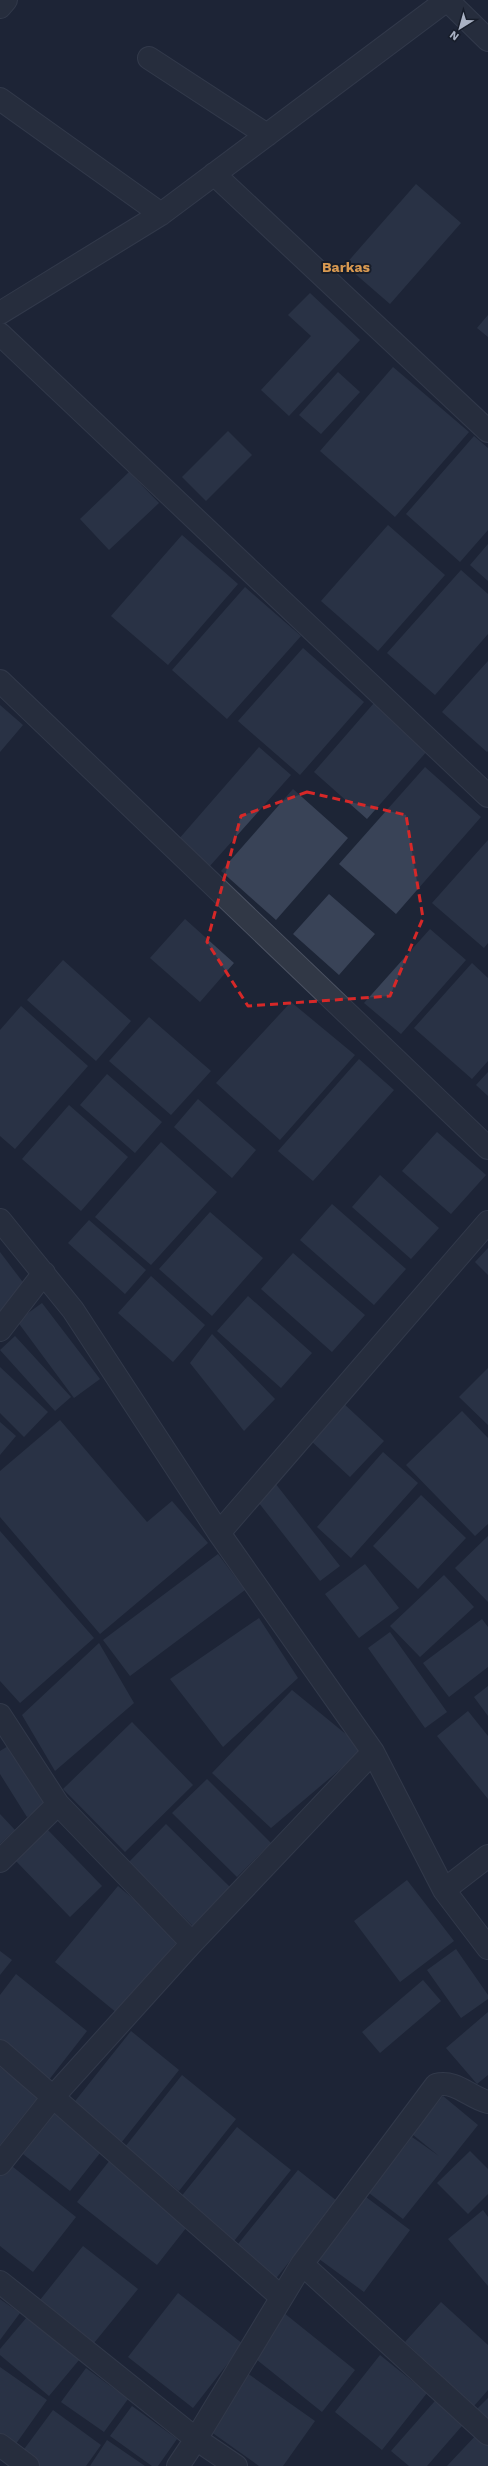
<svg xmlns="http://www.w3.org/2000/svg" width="488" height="2466" font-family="'Work Sans',sans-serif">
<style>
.building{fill:#394357}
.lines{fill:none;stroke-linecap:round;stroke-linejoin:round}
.minor-casing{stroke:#4b5262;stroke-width:24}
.minor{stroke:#313846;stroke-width:22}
.marked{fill:none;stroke:#d62828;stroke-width:3;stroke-dasharray:8 5;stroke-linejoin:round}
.labels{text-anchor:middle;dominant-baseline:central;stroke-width:4;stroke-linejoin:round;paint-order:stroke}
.district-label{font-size:14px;font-weight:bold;fill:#d89951;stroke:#171d2a}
</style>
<rect width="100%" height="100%" fill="#1d2536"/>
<!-- building -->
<path class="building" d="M416,184L461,223L390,304L345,265Z
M310,293L360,340L289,416L261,390L311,336L288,315Z
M488,315V337L477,328Z
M393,367L469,432L395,517L320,451Z
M338,372L360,392L321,434L299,415Z
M228,431L252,455L206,501L182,477Z
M474,436L488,448V530L460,562L406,514Z
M129,472L159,503L109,550L80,519Z
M388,525L445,575L378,651L321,601Z
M182,535L238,584L168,665L111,616Z
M488,544V581L470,565Z
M461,570L488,594V634L435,695L387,653Z
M245,587L301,636L227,719L172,670Z
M303,648L364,702L300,775L238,721Z
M488,661V751L487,752L442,712Z
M374,703L428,750L367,819L314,772Z
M0,705L23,725L0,752Z
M259,747L291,775L209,867L178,840Z
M425,767L481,817L396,914L339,864Z
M293,789L348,838L276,920L221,871Z
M488,840V943L484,948L432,903Z
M329,894L375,934L339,975L293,934Z
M185,919L234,963L200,1002L150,958Z
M430,929L466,960L401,1034L364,1003Z
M63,960L131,1021L96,1061L27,1000Z
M472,963L488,978V1061L472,1079L414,1028Z
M291,1002L355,1055L280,1140L216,1083Z
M21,1006L88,1066L15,1149L0,1136V1030Z
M149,1017L211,1071L171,1115L109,1061Z
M359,1059L394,1090L313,1181L278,1151Z
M488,1072V1096L476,1085Z
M107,1074L162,1122L135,1153L80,1105Z
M198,1099L256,1150L232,1178L174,1127Z
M69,1105L128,1157L81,1211L22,1159Z
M437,1132L486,1175L451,1214L402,1171Z
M161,1142L217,1192L151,1265L95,1217Z
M380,1175L439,1228L411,1259L352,1207Z
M332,1204L406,1269L374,1305L300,1240Z
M210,1212L263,1258L212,1316L159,1269Z
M89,1220L146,1270L125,1294L68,1243Z
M488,1248V1275L475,1262Z
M0,1252L25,1285L0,1314Z
M293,1253L365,1315L332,1352L261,1289Z
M151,1276L205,1325L173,1362L118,1313Z
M248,1296L312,1353L281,1388L217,1331Z
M42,1303L100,1379L74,1398L17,1321Z
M212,1334L275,1399L244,1431L190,1363Z
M15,1336L71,1397L55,1411L0,1350Z
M0,1367L48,1412L24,1437L0,1413Z
M488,1368V1425L459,1397Z
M343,1403L384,1441L350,1477L309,1439Z
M462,1411L488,1438V1524L475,1536L406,1465Z
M60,1420L147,1522L172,1501L208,1543L100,1634L0,1517V1471Z
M0,1422L16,1436L0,1455Z
M383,1452L418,1483L351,1558L317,1527Z
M275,1483L340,1566L320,1581L255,1498Z
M421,1495L466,1538L418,1589L373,1546Z
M0,1531L94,1638L20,1703L0,1681Z
M488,1536V1602L455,1568Z
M218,1554L245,1590L130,1676L103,1640Z
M365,1564L399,1608L359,1638L325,1594Z
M444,1575L474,1607L420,1657L390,1626Z
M259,1618L298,1678L223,1747L170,1679Z
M482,1619L488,1627V1667L449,1697L423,1663Z
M390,1632L447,1712L425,1728L368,1648Z
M99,1643L134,1703L55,1771L22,1715Z
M488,1686V1716L474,1697Z
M292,1690L364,1749L271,1828L212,1773Z
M468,1711L488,1736V1799L437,1736Z
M132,1722L193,1785L125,1852L63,1789Z
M13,1743L50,1803L27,1817L0,1774V1751Z
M207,1779L271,1843L237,1877L172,1813Z
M0,1814L15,1830L0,1844Z
M166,1824L231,1888L194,1927L128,1863Z
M46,1828L102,1886L70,1917L14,1859Z
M407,1880L454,1941L400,1982L354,1921Z
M118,1886L180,1938L117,2013L55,1962Z
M456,1949L488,1995V1999L461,2018L427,1970Z
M0,1951L12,1960L0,1975Z
M16,1974L87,2031L48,2081L0,2043V1995Z
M423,1980L441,2001L380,2053L362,2032Z
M488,2012V2075L477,2084L446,2048Z
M131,2031L179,2070L121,2143L72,2105Z
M0,2067L38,2097L0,2145Z
M182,2075L236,2119L179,2191L125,2147Z
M443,2096L478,2125L403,2219L369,2193L412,2137L439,2156L412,2134Z
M57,2111L104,2148L70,2191L23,2154Z
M237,2127L291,2170L234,2241L180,2198Z
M470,2151L488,2169V2194L468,2214L437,2183Z
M110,2160L190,2223L157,2265L77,2202Z
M8,2163L76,2217L33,2272L0,2246V2173Z
M298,2170L337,2201L274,2281L234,2249Z
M362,2194L410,2230L364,2292L315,2256Z
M483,2210L488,2217V2286L448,2239Z
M83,2246L138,2289L94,2343L40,2300Z
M178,2293L243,2344L193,2408L128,2357Z
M0,2299L20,2313L0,2340Z
M441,2302L488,2345V2390L474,2406L405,2342Z
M284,2313L355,2370L322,2412L251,2355Z
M27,2317L79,2360L49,2396L0,2355V2349Z
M380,2355L427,2393L382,2450L335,2412Z
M0,2367L47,2400L13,2448L0,2439Z
M86,2368L128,2399L104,2432L61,2402Z
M247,2373L315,2421L283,2466H259L207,2429Z
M441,2394L468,2419L427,2466H409L391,2451Z
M488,2398V2430L472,2414Z
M132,2406L177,2439L158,2466H152L110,2436Z
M53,2410L101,2445L86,2466H40L22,2452Z
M479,2432L488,2441V2466H447Z
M107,2440L145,2466H90Z"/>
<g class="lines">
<!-- minor casing -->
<g class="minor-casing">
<path id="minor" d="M447,0L488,40
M0,7L6,0
M149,58L267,135
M0,99L161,214
M214,174L488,431
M0,313L161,214L447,0
M0,334L488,796
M0,681L488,1148
M0,1220L73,1310L219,1533L373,1752L444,1890L488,1948
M0,1330L44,1273
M219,1533L488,1222
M0,1715L58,1804
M0,1861L58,1804L192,1943L373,1752
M444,1890L488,1856
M0,2051L53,2097L192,1943
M0,2164L53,2097L280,2296
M302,2264L488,2434
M0,2282L196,2439L178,2466
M0,2445L28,2466
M236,2466L196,2439L302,2264L436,2085C456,2080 469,2097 488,2102"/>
</g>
<!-- minor -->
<use href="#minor" class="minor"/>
</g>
<!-- marked area -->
<path d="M0 0H488V2466H0ZM307,792L406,815L423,918L390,996L248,1006L207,942L241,816Z" fill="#1d2536" fill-opacity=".55" fill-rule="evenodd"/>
<path class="marked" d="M307,792L406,815L423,918L390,996L248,1006L207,942L241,816Z"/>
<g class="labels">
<!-- district labels -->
<g class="district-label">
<text x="346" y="267">Barkas</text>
</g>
</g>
<!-- north arrow -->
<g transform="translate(460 28) rotate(217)" stroke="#171d2a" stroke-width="3" paint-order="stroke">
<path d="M0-3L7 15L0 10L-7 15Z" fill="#aab2c4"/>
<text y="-6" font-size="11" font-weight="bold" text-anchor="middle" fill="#aab2c4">N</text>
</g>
</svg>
